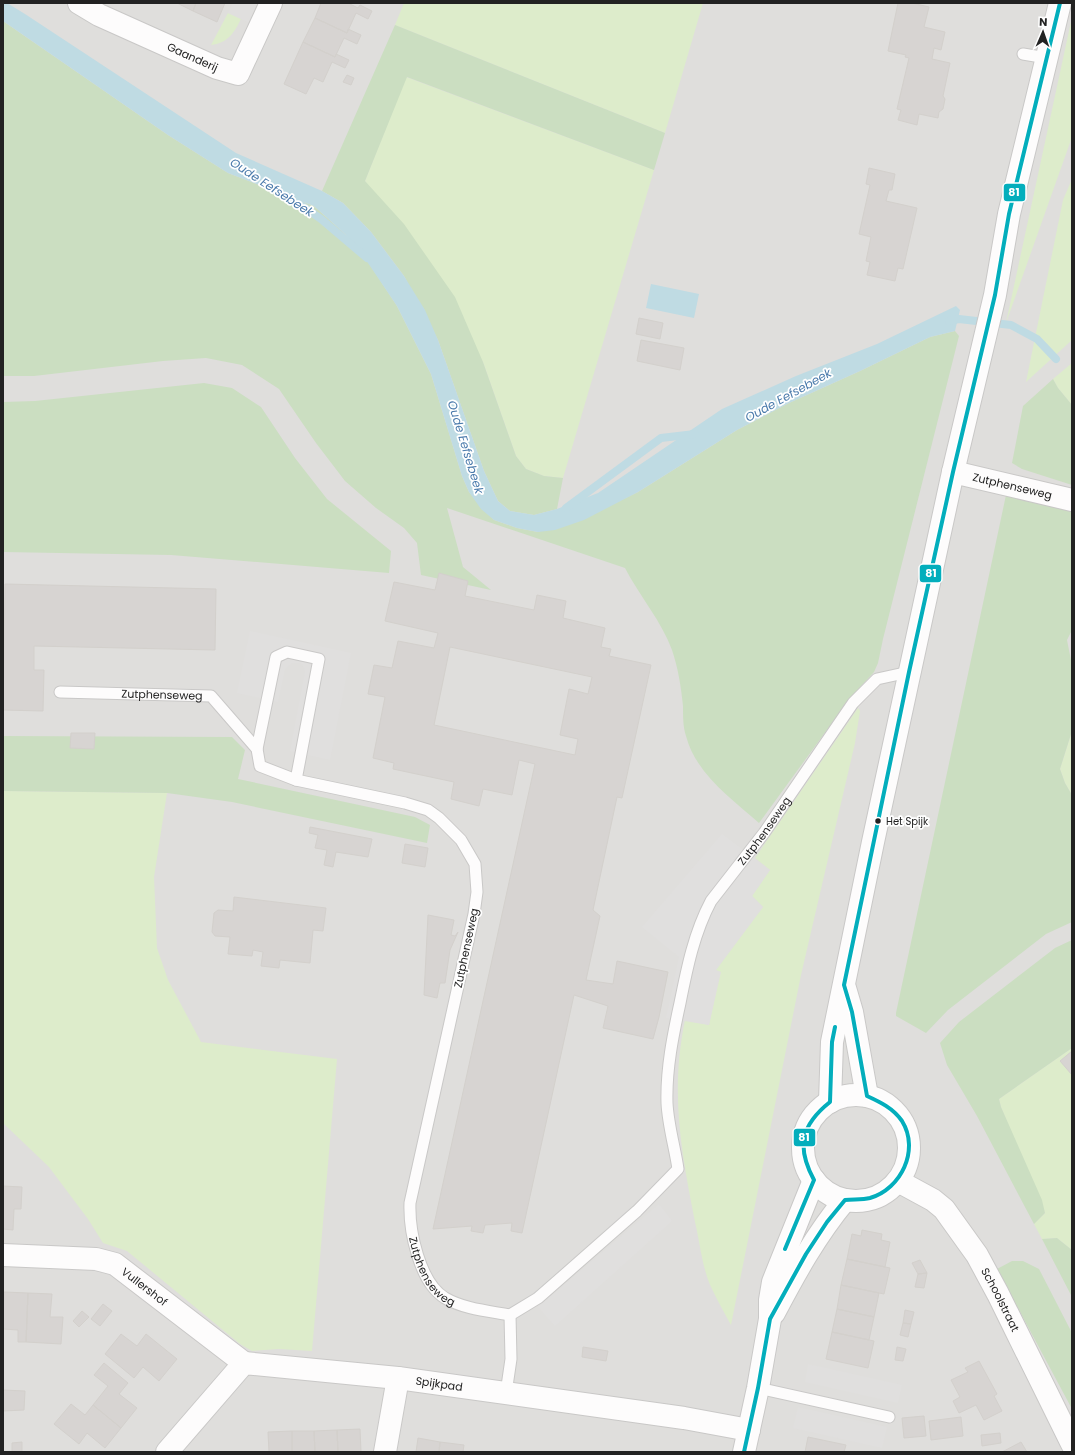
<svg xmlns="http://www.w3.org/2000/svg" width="1075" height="1455" font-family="Poppins,sans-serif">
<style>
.residential{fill:#dfdedc}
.grass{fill:#ddeccb}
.forest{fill:#cbdec1}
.parking{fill:#e0dfde}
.water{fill:#bfdbe3}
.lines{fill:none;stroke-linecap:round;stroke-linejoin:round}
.stream{stroke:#bfdbe3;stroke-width:8}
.building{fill:#d7d4d2;stroke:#d3d0cc;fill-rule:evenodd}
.service-casing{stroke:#c9c8c7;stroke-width:13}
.minor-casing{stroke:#c9c8c7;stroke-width:24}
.tertiary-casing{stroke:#c9c8c7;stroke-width:24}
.service{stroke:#fdfcfc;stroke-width:11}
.minor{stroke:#fdfcfc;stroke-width:22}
.tertiary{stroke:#fdfcfc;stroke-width:22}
.bus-1-casing{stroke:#fff;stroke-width:7}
.bus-1{stroke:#03aebc;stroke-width:4}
.bus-dot{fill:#222;stroke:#fff;stroke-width:1.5}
.labels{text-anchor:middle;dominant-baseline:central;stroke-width:3.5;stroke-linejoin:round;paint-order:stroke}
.bus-label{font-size:10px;fill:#222;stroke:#fff;text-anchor:start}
.street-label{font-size:11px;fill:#222;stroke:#fff}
.water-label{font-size:12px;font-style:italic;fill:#4a7aab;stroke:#fff}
.line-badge{stroke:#fff;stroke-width:1.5}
.badge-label{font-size:11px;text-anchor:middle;font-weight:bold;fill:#fff}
</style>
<rect width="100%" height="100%" fill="#f0eeeb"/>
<!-- residential -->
<path class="residential" d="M3,3H1072V1452H3Z"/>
<!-- grass -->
<path class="grass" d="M404,3H703L665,133L395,25Z
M228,13L241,19C234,33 228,43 211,45Z
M1072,17V137L1006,323Z
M406,77L654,170L563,478L544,476L526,469L516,456L483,362L365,181Z
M1072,179V340L1026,382L1063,200Z
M1072,363V405L1058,388L1053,379Z
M858,708L860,711L855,743L801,975L731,1325C724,1312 717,1300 711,1287C702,1267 700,1243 695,1222C681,1150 670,1093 685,1020L709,1025L720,972L715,971L763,907L752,896L770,870L755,858Z
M1072,731V795L1065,783L1060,769Z
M3,791L167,793L154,877L157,948L168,980L201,1042L337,1059L312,1351L279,1349L252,1351L240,1344L127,1251L103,1243L88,1219L49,1167L3,1123Z
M1072,1048V1250L1057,1238L1042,1239L1034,1224L1045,1213L1001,1107L999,1099Z"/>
<!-- forest -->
<path class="forest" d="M3,21L168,135L228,173L314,206L345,234L368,262L397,306L431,374L462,476L469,492L494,520L517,528L538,532L611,505L638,492L737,430L789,403L860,371L930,337L955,331L959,336L883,639L878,663L874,672L851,697L759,823C731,798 696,774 686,736C683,727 683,716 683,706C681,686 678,668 672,650C662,622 639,595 625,568L447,508L463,567L491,590L421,575L417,543L404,528L376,508L345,481L316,443L279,389L242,365L206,358L163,361L34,376H3Z
M395,25L665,133L654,170L407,77L365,181L404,224L455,297L483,362L516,456L526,469L544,476L563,478L557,509L534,515L510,511L498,501L484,471L438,340L404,276L371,232L343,203L322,191Z
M1053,379L1058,388L1072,405V485L1022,469L1012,463L1023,406Z
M204,383L232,388L261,407L295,458L327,499L391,551L389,573L171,555L3,552V402L35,401Z
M1006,495L1072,508V630L1067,640L1072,665V731L1060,769L1065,783L1072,795V922L1046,934L948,1010L926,1033L896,1016V1013Z
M3,736L232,737L245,750L238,779L415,817L430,825L427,843L232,802L167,793L3,791Z
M1072,940V1048L999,1099L1001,1107L1042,1200L1045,1213L1034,1224L977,1116L947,1065L940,1043L959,1022L1055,948Z
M1057,1238L1072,1250V1297L1042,1239Z
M1012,1261H1023L1039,1269L1072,1333V1409L997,1269Z"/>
<!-- parking -->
<path class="parking" d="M233,3H259L250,23L228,13Z
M250,631L351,653L330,760L290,751L305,672L304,668L301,663H292L285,669L278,702L237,693Z
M722,834L770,870L752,896L763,907L716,970L721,972L709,1025L666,1018L679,957L642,927Z
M659,1204L672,1221L555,1326L538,1307Z
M808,1364L902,1385L898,1403L805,1382Z
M798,1407L887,1427L882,1448L793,1428Z"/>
<!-- water -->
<path class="water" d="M3,3H7L25,14L236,153L322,191L343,203L371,232L404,276L425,310L438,340L484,471L498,501L510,511L534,515L557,509L598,493L722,409L796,376L877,344L956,306L960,310L955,331L930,337L860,371L789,403L737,430L638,492L584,520L555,530L538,532L517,528L494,520L481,509L469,492L462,476L431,374L397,306L368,263L345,234L314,206L228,173L168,135L3,21Z
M651,284L699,294L694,318L646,308Z"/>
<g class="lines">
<!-- stream -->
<path class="stream" d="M278,189L321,219L367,258
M949,321L959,319L1011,325L1037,339L1056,359
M566,508L661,438L695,434"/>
</g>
<!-- building -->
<path class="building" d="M177,3H196L193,11Z
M196,3H225L217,22L193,11Z
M321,3H348L358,8L360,5L372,11L368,19L356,13L347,33L315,18Z
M898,3H912L929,7L924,27L945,32L941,50L934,48L932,59L950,63L943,96L945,99L943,109L939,112L938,118L919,114L917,125L898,120L901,110L897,109L909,58L905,57L906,55L888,51Z
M315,18L347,33L348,29L361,35L357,44L344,38L335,57L303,42Z
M303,42L335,57L336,54L349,60L345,68L332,62L323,82L314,78L306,94L284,84Z
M347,75L354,78L351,85L343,82Z
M869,168L895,174L892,190H889L886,201L917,208L903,269L898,268L895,281L867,275L870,262L866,261L871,237L859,234L870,185L866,184Z
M639,318L663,323L660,339L636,334Z
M641,340L684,348L680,370L637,361Z
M439,573L468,581L465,596L534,610L537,595L566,601L563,618L605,628L601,647L611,649L609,656L651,665L622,798L617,797L593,910L600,916L586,980L613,984L617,961L668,972L659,1017L653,1039L603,1028L608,1006L574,995L522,1233L511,1231L512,1223L485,1225L483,1233L471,1231L472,1226L433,1229L535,764L519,760L512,795L483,789L479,806L451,799L454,782L393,769L394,763L373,758L385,697L368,694L374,665L392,668L398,641L434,648L438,633L385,621L394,582L435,590ZM450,647L592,677L588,694L569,689L560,735L578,739L575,755L434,725Z
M5,584L216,589L215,650L34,646V670H44L43,711L3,710Z
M71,733H95L94,749L70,748Z
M310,827L372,839L368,857L336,852L333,867L324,865L327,850L315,848L318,835L309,833Z
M405,844L428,848L425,867L402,863Z
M234,897L326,908L323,931L313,930L310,963L280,960L279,968L261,966L263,952L253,950L252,956L228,954L230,937L215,936L212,932L214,913L218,910L233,911Z
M428,915L454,920L451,935L455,936L458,932L450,950L445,983H440L437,998L424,995Z
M1072,1051V1075L1060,1061Z
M3,1186L22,1187L21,1209H14L13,1230L3,1229Z
M862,1230L882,1234L881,1240L890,1242L885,1267L847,1259L852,1234L861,1236Z
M847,1259L890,1268L884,1294L841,1285Z
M920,1260L927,1273L918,1274L912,1263Z
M927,1273L924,1288L915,1287L918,1274Z
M841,1285L879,1293L874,1317L837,1309Z
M4,1292L28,1293L26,1342H18V1330L3,1329Z
M28,1293L52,1294L50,1317H63L61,1344L26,1342Z
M103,1304L112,1311L100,1326L91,1319Z
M837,1309L874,1317L869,1340L832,1332Z
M905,1310L914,1312L911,1324L903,1323Z
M82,1311L89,1317L79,1327L73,1321Z
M903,1323L911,1324L908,1337L900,1335Z
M832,1332L874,1341L868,1368L826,1359Z
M121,1334L137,1346L146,1334L177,1359L159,1381L143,1367L134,1378L105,1354Z
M583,1347L608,1351L606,1361L582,1357Z
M897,1347L906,1349L903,1361L895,1360Z
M979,1361L997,1394L994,1396L1002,1411L984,1420L976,1405L959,1413L953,1401L960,1397L951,1380L968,1372L965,1368Z
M104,1363L128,1383L119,1394L137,1408L121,1428L93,1405L108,1386L94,1375Z
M3,1390L25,1391L24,1410L3,1411Z
M71,1404L85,1415L93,1405L121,1428L105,1448L87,1433L79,1444L54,1424Z
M924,1416L926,1436L904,1438L902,1418Z
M961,1417L963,1436L931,1440L929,1421Z
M360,1429L361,1452H338L337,1430Z
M337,1430L338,1452H315L314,1431Z
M292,1431V1452H269L268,1432Z
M292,1431H314L315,1452H292Z
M1000,1433L1001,1443L982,1446L981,1435Z
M808,1437L846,1445L844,1452H805Z
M418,1438L440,1442L439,1452H416Z
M22,1442V1452H12V1443Z
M440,1442L464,1445L463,1452H439Z
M1021,1442L1027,1452H1002Z"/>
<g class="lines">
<!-- service casing -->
<g class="service-casing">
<g id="service">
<path d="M1023,54L1047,58"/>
<path id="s1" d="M60,692L211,696L257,749L260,766L296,780L405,803L428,810L439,818L461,840L475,864L477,892L474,914L410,1203C409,1230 419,1282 445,1298C464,1309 488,1311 510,1315L538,1298L637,1211L678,1169C675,1148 668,1125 667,1103C666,1069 673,1035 680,1003C687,968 694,933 711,901L764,833L853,703L877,679L909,672"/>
<path d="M257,749L276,657L287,652L319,659L296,780"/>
<path d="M758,1388L889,1417"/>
<path d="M506,1393L511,1359L510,1315"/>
</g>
</g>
<!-- minor casing -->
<g class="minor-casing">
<g id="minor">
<path id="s2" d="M79,3L99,15L217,68L238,74L271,3"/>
<path id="s3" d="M953,472L1072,500"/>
<path id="s4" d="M3,1255L96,1259L115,1264L244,1363"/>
<path id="s5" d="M167,1452L244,1363L398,1378L684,1418L749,1430"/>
<path d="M385,1452L398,1378"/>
</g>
</g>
<!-- tertiary casing -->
<g class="tertiary-casing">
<g id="tertiary">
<path d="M845,988L852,1012L867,1096"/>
<circle cx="856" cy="1148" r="53"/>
<path d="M830,1102L832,1042L873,842L953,472L995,295L1009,214L1060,3"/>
<path id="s6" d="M898,1181L933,1200L944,1209L977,1255L998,1294L1072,1444"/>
<path d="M774,1313C795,1273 816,1235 845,1200"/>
<path d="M744,1452L758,1388L770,1319V1300L773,1282L814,1180"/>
</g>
</g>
<!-- service -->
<use href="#service" class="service"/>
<!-- minor -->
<use href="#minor" class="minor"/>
<!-- tertiary -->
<use href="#tertiary" class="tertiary"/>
<!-- bus-1 casing -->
<g class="bus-1-casing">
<path id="bus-1" d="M785,1249L814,1180C796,1147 801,1125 830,1102L832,1042L835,1027
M744,1452L758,1388L770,1319L806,1254L827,1222L845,1200C853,1199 862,1200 870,1198C901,1189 920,1150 902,1121C893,1108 880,1102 867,1096L852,1012L844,985L909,672L953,472L995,295L1009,214L1060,3"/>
</g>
<!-- bus-1 -->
<use href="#bus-1" class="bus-1"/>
</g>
<!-- markers -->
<circle class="bus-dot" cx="878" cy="821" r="3.5"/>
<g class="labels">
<!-- bus labels -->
<g class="bus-label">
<text x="886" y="821">Het Spijk</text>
</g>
<!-- street labels -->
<g class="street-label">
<text stroke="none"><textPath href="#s2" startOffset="126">Gaanderij</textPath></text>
<text stroke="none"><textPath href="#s3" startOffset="61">Zutphenseweg</textPath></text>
<text stroke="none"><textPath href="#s1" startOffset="102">Zutphenseweg</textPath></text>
<text stroke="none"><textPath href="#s1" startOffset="1590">Zutphenseweg</textPath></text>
<text transform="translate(466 948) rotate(-78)">Zutphenseweg</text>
<text stroke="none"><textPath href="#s1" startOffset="906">Zutphenseweg</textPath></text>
<text stroke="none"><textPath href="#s4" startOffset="150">Vullershof</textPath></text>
<text stroke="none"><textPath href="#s6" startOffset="161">Schoolstraat</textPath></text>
<text stroke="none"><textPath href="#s5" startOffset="314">Spijkpad</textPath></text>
</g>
<!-- water labels -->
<g class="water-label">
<text transform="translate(272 187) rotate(33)">Oude Eefsebeek</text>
<text transform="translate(788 395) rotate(-29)">Oude Eefsebeek</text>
<text transform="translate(466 447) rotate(73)">Oude Eefsebeek</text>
</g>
</g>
<g class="line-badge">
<rect x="1003" y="183" width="23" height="19" rx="4" fill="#03aebc"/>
<rect x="919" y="564" width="23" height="19" rx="4" fill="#03aebc"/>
<rect x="793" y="1128" width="23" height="19" rx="4" fill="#03aebc"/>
</g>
<g class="badge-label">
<text x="1014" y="196">81</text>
<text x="931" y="577">81</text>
<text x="804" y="1141">81</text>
</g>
<!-- border -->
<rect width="1075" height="1455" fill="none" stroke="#222222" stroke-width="8"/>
<!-- north arrow -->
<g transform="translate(1043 32) rotate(2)" stroke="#ffffff" stroke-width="3" paint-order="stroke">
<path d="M0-3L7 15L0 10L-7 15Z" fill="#222222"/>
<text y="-6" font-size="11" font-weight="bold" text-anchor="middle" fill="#222222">N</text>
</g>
</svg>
